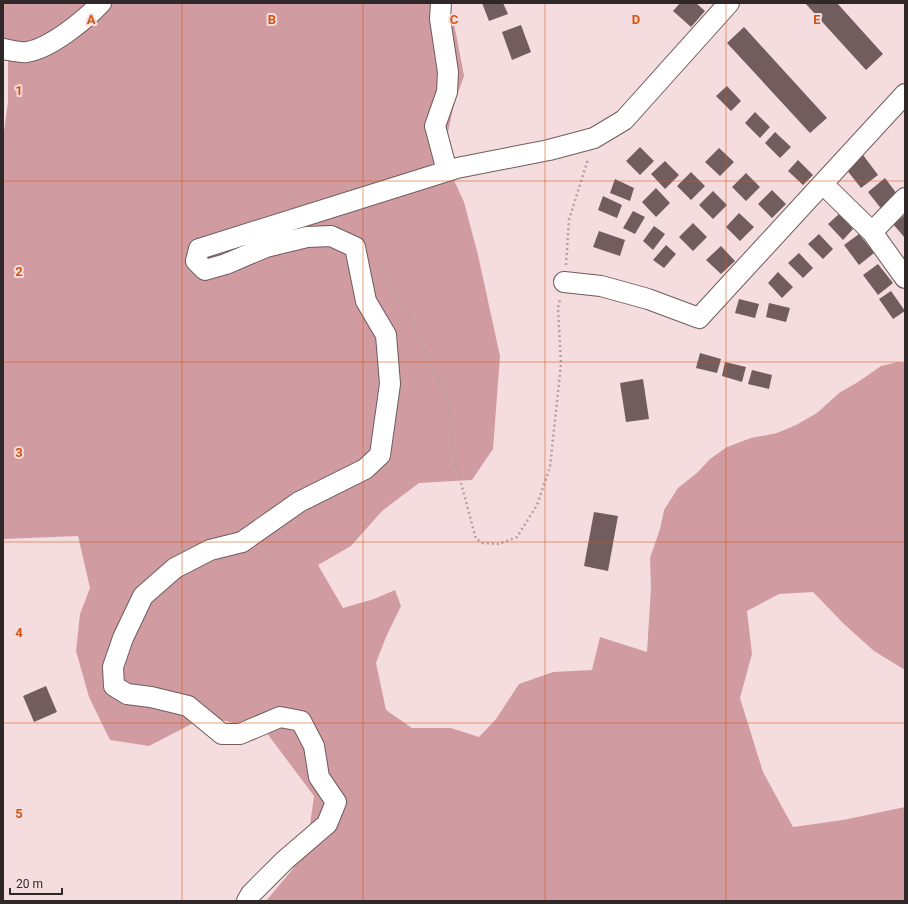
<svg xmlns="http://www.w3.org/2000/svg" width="908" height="904" font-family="Roboto,sans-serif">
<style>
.forest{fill:#d19ca1}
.building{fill:#715d5e}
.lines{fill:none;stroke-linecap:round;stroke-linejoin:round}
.street-casing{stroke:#6f5b5c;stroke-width:22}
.path{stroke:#b3a0a2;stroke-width:2.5;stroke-dasharray:2 3;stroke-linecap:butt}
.street{stroke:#fff;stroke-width:20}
.grid{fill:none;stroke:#d6540f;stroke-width:1;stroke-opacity:0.55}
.grid-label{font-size:13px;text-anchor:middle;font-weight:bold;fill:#d6540f;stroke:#f5dddf;stroke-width:4;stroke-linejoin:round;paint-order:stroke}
</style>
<rect width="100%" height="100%" fill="#f5dddf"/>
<!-- forest -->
<path class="forest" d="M3,3H448L453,18L464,76L454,104L443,156L464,202L478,255L500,356L493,449L472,480L419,483L382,511L351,546L318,565L343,608L374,599L395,590L401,606L386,637L376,663L386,710L412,728H451L479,737L496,719L519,684L553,672L592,670L600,637L647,652L651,588L650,558L660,529L664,510L678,488L698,472L710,459L727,447L751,438L777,433L796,425L817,413L839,393L858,382L881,366L898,362L905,363V670L874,651L844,624L813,592L779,594L747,611L752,654L740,698L763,772L793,827L843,820L905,807V901H266L292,870L308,839L314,796L266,732L207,716L149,746L110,740L89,697L76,651L80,614L90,588L78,536L3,539V139L8,102V61L3,54Z"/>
<!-- building -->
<path class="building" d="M482,3H503L508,14L489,21Z
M680,3H696L705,11L691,27L673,11Z
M805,3H837L883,54L866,70Z
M521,25L531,52L512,60L502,32Z
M744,27L827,118L810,133L727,43Z
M727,86L741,101L731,111L716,96Z
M755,112L770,127L760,138L745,123Z
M775,132L791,147L780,158L765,143Z
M640,147L654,161L640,175L626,161Z
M719,148L734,162L720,176L705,162Z
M863,155L878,175L861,188L846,169Z
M798,160L813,175L803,185L788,171Z
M665,161L679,175L665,189L651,174Z
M691,172L705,186L691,200L677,186Z
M746,173L760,187L746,201L732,187Z
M885,178L900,198L883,211L868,192Z
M615,179L634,188L630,201L610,193Z
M656,188L670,203L656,217L642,202Z
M772,190L786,204L772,218L758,204Z
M713,191L727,205L713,219L699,205Z
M603,196L622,205L617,218L598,210Z
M633,211L645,217L635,234L623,228Z
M739,213L754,227L740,241L726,227Z
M839,214L853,229L843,240L828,224Z
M905,215V238L893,224Z
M693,223L707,237L693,251L679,237Z
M654,226L665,234L653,250L643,241Z
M599,231L625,240L620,256L593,247Z
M819,234L833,249L823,259L808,244Z
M859,234L874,253L859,265L844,245Z
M666,245L676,254L664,268L653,260Z
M721,246L735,261L721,274L706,260Z
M799,253L813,268L803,278L788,263Z
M878,264L893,283L878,295L863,275Z
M778,272L793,287L782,298L768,283Z
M891,291L905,311L893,319L879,299Z
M739,299L759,304L755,318L735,313Z
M769,303L790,308L786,322L766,317Z
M700,353L721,359L717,373L696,368Z
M725,362L746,367L742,382L722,376Z
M752,370L772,375L769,389L748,384Z
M643,379L649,419L626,422L620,383Z
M594,512L618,516L608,571L584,566Z
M46,686L57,712L34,722L23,696Z"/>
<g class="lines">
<!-- street casing -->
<g class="street-casing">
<path id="street" d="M441,3L440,19L448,72L447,92L435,126L447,171
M3,49C10,50 20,53 27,52C51,48 85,20 101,3
M823,184L872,232L905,278
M872,232L905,198
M564,282L601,286L648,299L699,318L905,94
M247,901L251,894L285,860L327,824L336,802L319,777L314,746L301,721L280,717L240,734H222L188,706L151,697L127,694L114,686L113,667L123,638L143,596L175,568L210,550L242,542L299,502L365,469L380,455L390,384L386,335L366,301L355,247L331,236L307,237L266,247L226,264L205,270L196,261L199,249L457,168L549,150L594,138L624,120L729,3"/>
</g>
<!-- path -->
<path class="path" d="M566,265L569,220L588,159
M379,266L391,289L409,315L448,402L454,457L476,539L483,543L499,544L517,537L537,505L550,467L561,364L558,308L560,299"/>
<!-- street -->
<use href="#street" class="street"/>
</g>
<!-- grid -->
<path class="grid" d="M182,3V901M363,3V901M545,3V901M726,3V901M3,181H905M3,362H905M3,542H905M3,723H905"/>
<g class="grid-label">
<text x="91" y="24">A</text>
<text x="272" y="24">B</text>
<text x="454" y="24">C</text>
<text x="636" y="24">D</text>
<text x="817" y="24">E</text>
<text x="19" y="95">1</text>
<text x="19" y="276">2</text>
<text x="19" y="457">3</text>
<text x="19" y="637">4</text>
<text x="19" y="818">5</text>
</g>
<!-- border -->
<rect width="908" height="904" fill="none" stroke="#302828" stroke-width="8"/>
<!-- scale -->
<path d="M10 888v6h52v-6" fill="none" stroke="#302828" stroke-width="2"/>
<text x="16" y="888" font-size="12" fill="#302828" stroke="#f5dddf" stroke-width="3" paint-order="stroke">20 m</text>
</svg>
